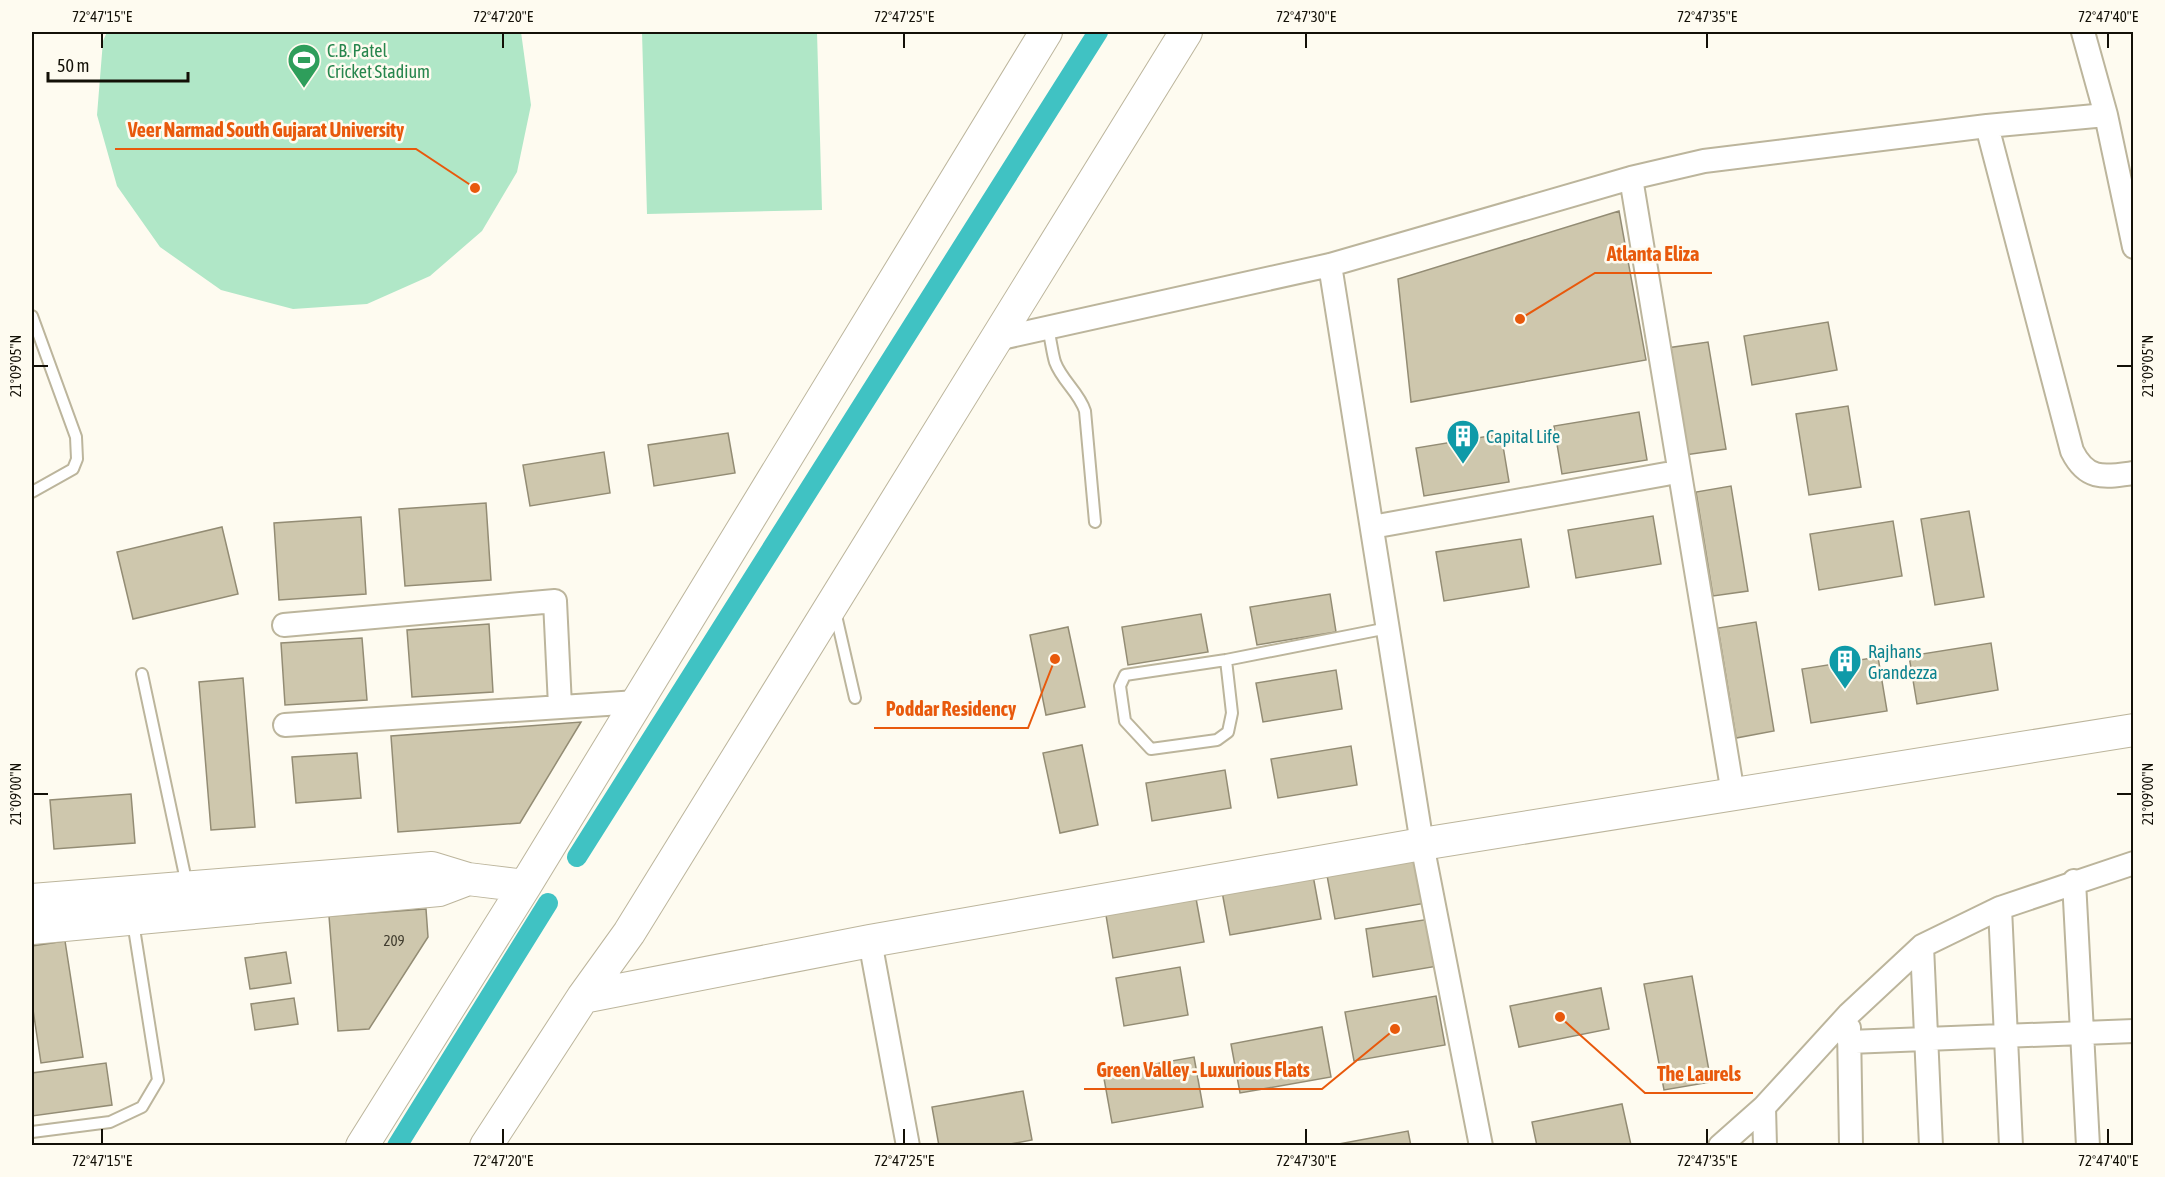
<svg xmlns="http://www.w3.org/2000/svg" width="2165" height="1177" font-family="'Asap Condensed',sans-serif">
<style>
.green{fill:#b0e7c7}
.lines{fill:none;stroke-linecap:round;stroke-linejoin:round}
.canal{stroke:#40c2c3;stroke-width:20}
.building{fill:#cec7ad;stroke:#938c74;stroke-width:1.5}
.lane-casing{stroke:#bcb59c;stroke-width:14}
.street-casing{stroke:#bcb59c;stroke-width:26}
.secondary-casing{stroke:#bcb59c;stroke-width:34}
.lane{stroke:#fff;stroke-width:10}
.street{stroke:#fff;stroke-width:22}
.secondary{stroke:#fff;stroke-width:32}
.ticks{fill:none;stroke:#131007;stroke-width:2}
.labels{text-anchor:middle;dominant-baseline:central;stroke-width:5;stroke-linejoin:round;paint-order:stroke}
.number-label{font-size:15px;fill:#423e30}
.leisure-label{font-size:18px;fill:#27864d;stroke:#fefbf0;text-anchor:start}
.culture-label{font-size:18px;fill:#0d838f;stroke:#fefbf0;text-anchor:start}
.leader{fill:none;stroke:#e8590c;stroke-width:2}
.callout-dot{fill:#e8590c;stroke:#fefbf0;stroke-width:2}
.callout-label{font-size:20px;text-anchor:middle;font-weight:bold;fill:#e8590c;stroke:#fefbf0;stroke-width:5;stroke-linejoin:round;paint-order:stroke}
.neatline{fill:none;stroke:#131007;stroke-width:2}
.ticks-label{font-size:15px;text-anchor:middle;fill:#131007}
</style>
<rect width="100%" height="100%" fill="#fefbf0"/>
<!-- green -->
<path class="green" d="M107,32H521L531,105L517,172L482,231L430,276L367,304L293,309L221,290L160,247L117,186L97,115L103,41Z
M642,32H817L822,210L647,214Z"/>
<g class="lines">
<!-- canal -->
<path class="canal" d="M577,857L1098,32
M397,1146L548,903"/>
</g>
<!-- building -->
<path class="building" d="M1619,211L1646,360L1411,402L1398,279Z
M1828,322L1837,370L1752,385L1744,336Z
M1708,342L1726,449L1685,455L1667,348Z
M1848,406L1861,487L1809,495L1796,414Z
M1639,412L1647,460L1562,474L1554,426Z
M728,433L735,473L654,486L648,445Z
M1501,434L1509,482L1424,496L1416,448Z
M604,452L610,493L530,506L523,465Z
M1731,486L1748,591L1713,596L1696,492Z
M486,503L491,580L405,586L399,509Z
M1969,511L1984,597L1935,605L1921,519Z
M1653,516L1661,564L1576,578L1568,530Z
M361,517L366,594L279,600L274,523Z
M1893,521L1902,576L1819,590L1810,534Z
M222,527L238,594L133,619L117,552Z
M1521,539L1529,587L1444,601L1436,552Z
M1330,594L1336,632L1257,645L1250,607Z
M1201,614L1208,652L1128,665L1122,627Z
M1756,622L1774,731L1736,738L1718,628Z
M489,624L493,692L412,697L407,630Z
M1068,627L1085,707L1046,715L1030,635Z
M362,638L367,700L285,705L281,643Z
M1991,643L1998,690L1917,704L1909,656Z
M1878,657L1887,711L1811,723L1802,669Z
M1336,670L1342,709L1263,722L1256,683Z
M243,678L255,827L211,830L199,682Z
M581,722L520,823L398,832L391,736Z
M1082,745L1098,825L1060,833L1043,753Z
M1351,746L1357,785L1278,798L1271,759Z
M357,753L361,798L296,803L292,757Z
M1225,770L1231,808L1152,821L1146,783Z
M131,794L135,843L54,849L50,800Z
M1417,854L1426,903L1335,919L1326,870Z
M1312,870L1321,919L1230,935L1221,886Z
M1195,893L1204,942L1113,958L1105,909Z
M426,909L428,937L369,1029L338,1031L329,916Z
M1430,919L1438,966L1373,977L1366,929Z
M65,941L83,1057L41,1063L32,1003V946Z
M286,952L291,983L250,989L245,958Z
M1180,967L1188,1015L1124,1026L1116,978Z
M1692,976L1711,1082L1664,1090L1644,984Z
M1601,988L1609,1029L1519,1047L1510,1006Z
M1436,996L1445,1045L1354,1061L1345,1012Z
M294,998L298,1024L255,1030L251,1004Z
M1322,1027L1331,1077L1240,1093L1231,1044Z
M1194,1057L1203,1107L1112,1123L1103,1073Z
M106,1063L112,1105L32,1116V1073Z
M1023,1091L1032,1140L1000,1146H939L932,1107Z
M1622,1104L1631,1145L1537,1146L1532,1122Z
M1408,1131L1411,1146H1328Z"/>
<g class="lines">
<!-- lane casing -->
<g class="lane-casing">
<path id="lane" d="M32,316L76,437L77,459L73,469L32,492
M1048,329C1051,340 1052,352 1055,362C1062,381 1079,392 1085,411L1095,522
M835,611L855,698
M1226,660L1232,713L1228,732L1217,740L1151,749L1125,721L1120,686L1125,675L1226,660L1388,628
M142,674L187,885
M32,1132L110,1122L142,1107L158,1080L133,922"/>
</g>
<!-- street casing -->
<g class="street-casing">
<path id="street" d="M2083,32L2106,115L2134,247
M1987,126L2072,451C2087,481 2104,477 2134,473
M1631,178L1733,794
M1330,265L1422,844L1481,1146
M997,339L1330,265L1631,178L1704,161L1987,126L2106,115
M1372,527L1666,474
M284,625L555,601L560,706
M285,725L637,702
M2074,881L2088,1146
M2000,908L2011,1146
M870,941L908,1146
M1922,946L1931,1146
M1849,1028L1851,1146
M1849,1042L2134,1031
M1764,1107L1765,1146
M1720,1146L1764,1107L1849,1014L1922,946L2000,908L2134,863"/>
</g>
<!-- secondary casing -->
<g class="secondary-casing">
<path id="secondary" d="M32,900L432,868L468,879L525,886
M32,928L439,890L468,879
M583,997L870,941L1422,844L2134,730
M362,1146L525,886L1046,32
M486,1146L583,997L629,933L1186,32"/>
</g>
<!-- lane -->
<use href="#lane" class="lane"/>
<!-- street -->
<use href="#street" class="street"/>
<!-- secondary -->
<use href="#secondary" class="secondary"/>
</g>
<!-- ticks -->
<path class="ticks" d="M102,33V48M503,33V48M904,33V48M1306,33V48M1707,33V48M2108,33V48M33,366H48M2117,366H2132M33,794H48M2117,794H2132M102,1129V1144M503,1129V1144M904,1129V1144M1306,1129V1144M1707,1129V1144M2108,1129V1144"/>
<!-- icons -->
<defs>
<g id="stadium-pin" transform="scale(1.725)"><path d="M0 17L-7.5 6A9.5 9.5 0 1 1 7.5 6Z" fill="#2e9e5b" stroke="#fefbf0"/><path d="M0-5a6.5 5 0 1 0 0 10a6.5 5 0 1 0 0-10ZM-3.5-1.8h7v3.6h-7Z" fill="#fff"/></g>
<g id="building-pin" transform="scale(1.725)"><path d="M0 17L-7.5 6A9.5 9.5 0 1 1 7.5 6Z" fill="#0f9aa8" stroke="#fefbf0"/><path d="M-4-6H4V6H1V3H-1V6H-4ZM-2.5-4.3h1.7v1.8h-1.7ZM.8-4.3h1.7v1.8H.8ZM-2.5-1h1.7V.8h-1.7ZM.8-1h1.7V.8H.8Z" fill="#fff"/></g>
</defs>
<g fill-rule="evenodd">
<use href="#stadium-pin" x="304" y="60"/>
<use href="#building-pin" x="1463" y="436"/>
<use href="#building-pin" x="1845" y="661"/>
</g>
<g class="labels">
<!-- number labels -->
<g class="number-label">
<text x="394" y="940">209</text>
</g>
<!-- leisure labels -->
<g class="leisure-label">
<text x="327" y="50">C.B. Patel<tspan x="327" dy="21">Cricket Stadium</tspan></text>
</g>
<!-- culture labels -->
<g class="culture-label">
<text x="1486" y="436">Capital Life</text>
<text x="1868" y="651">Rajhans<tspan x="1868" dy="21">Grandezza</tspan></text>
</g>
</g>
<!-- callouts -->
<path class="leader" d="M475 188L416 149H115M1520 319L1595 273H1712M1055 659L1028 728H874M1395 1029L1322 1089H1084M1560 1017L1645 1093H1753"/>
<g class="callout-dot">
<circle cx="475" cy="188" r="6"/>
<circle cx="1520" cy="319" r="6"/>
<circle cx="1055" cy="659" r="6"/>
<circle cx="1395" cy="1029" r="6"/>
<circle cx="1560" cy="1017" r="6"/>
</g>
<g class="callout-label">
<text x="266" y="137">Veer Narmad South Gujarat University</text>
<text x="1653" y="261">Atlanta Eliza</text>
<text x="951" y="716">Poddar Residency</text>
<text x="1203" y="1077">Green Valley - Luxurious Flats</text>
<text x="1699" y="1081">The Laurels</text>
</g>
<!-- border -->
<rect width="2165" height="1177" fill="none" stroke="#fefbf0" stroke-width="66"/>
<!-- scale -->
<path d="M48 72v9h140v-9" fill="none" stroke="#131007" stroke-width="3"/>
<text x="57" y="72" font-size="18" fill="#131007" stroke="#fefbf0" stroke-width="4.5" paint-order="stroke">50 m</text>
<rect x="33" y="33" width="2099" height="1111" class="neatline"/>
<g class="ticks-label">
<text x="102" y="22">72°47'15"E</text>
<text x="503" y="22">72°47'20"E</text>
<text x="904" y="22">72°47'25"E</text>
<text x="1306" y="22">72°47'30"E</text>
<text x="1707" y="22">72°47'35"E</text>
<text x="2108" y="22">72°47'40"E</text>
<text transform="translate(16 366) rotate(-90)" y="5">21°09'05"N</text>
<text transform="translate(2148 366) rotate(-90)" y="5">21°09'05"N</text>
<text transform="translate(16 794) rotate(-90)" y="5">21°09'00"N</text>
<text transform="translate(2148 794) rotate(-90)" y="5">21°09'00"N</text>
<text x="102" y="1166">72°47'15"E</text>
<text x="503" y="1166">72°47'20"E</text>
<text x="904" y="1166">72°47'25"E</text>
<text x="1306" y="1166">72°47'30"E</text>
<text x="1707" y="1166">72°47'35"E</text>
<text x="2108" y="1166">72°47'40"E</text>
</g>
</svg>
